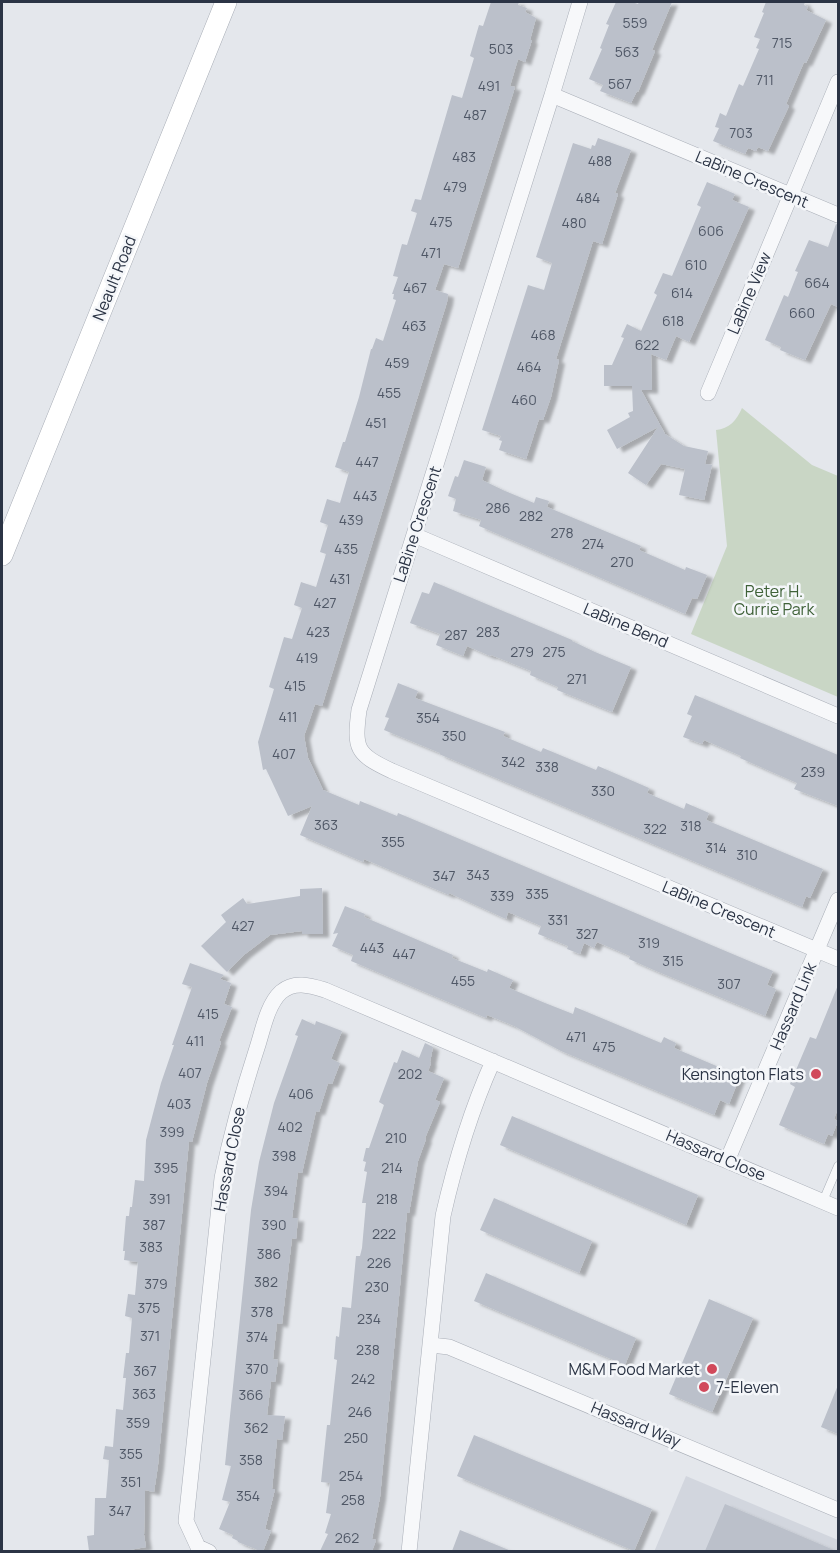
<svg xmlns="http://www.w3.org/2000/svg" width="840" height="1553" font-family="Manrope,sans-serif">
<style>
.built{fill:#d2d6de}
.green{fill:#c9d6c5}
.building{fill:#bbc0ca;filter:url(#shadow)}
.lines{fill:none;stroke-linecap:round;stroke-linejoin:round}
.lane-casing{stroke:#a9aeb7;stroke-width:9}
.street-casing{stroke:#a9aeb7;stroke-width:16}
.secondary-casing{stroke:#a9aeb7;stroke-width:22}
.lane{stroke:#f7f8fa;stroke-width:8}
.street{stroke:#f7f8fa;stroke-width:15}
.secondary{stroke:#fff;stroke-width:21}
.poi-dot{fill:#d1495b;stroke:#f4f6f9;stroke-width:2}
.labels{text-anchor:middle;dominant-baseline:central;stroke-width:5;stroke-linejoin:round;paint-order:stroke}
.number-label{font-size:14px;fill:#4f5766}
.street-label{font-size:16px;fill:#2b3445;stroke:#f4f6f9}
.park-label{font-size:16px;fill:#3f6138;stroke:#f4f6f9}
.poi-label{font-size:16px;fill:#2b3445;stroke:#f4f6f9;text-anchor:end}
</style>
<defs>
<filter id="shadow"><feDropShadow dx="6" dy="3.5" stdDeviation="1.5" flood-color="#0004"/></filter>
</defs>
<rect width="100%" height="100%" fill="#e4e7ec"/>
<!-- built -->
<path class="built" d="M686,1476L838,1540V1551L654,1552Z"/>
<!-- green -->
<path class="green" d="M742,408L812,465L838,476V697L691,634L727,546L716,430C729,429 737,420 742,408Z"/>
<!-- building -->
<path class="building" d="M491,2H519L518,5L527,8L525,12L536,18L530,40H532L525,62L518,59L510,86L515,87L458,268L444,264L435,290L448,294L447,302L322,706L315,704L304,736L308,758L323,790L359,805L360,801L397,816L398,813L773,971L767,985L776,989L765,1016L656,971L629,959L630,956L597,942L594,948L584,943L580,954L567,949L568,946L538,934L541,926L508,912L506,919L449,893V895L364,859L363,862L300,835L312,806L288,816L266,769L263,770L258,742L274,689L269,687L284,637L292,639L302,608L294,605L301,582L316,587L326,554L320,552L328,525L320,522L327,499L340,503L349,472L335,467L343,442H345L359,397L371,349H372L376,338L383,341L396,300L393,299L394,294H392L398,277L393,276L402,244L407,245L417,213L411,211L415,199L421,200L452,95L462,98L474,58L470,56L479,25L483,26Z
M616,2H632L638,4L639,2H672L652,50L655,51L638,92L637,91L631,103L600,91L603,85L589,79L602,49L600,48L609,25L606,24Z
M766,2H805L804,5L808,7L806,10L826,20L806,63L804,62L786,104L789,106L768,151L758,147L756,151L748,148L745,154L713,141L719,128L715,127L720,113L726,116L739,84L743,86L759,49L756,48L760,39L754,37L764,13L762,12Z
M598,138L631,150L615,193L618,194L602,244L593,241L556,359L559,360L551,397L543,420L539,419L526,459L499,450L502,441L499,440L501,436L482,430L528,285L544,290L552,263L536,257L573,143L591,149L592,145L595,146Z
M707,182L735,194L732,200L749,207L689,342L676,336L666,360L651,354L652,390H641L665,434L684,446L708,451L705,464L712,465L704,500L679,495L685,469L661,464L646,485L628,473L658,427L617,449L607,430L630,417L628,413L633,411L632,386H604V365H612L624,338L621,337L627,324L641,331L657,295L654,293L663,273L672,276L701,207L697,205Z
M836,224L838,225V307L831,304L805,360L780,350L781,347L765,340L784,295L788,297L798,272L795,271L809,240L828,247Z
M464,460L486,467L482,480L505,491L534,503L536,497L549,501L547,507L641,546L639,550L685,570L686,567L707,575L697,599L692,598L685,614L479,526L481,520L453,511L456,499L448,496L455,476L458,477Z
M434,582L572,640V641L595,652L631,667L612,712L557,690L558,687L530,675L531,671L491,655L490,656L467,646L463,656L436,645L440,634L410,623L422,592L429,594Z
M398,683L418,691L415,698L505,732L503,736L541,752L543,748L596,770L598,766L649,788L647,793L684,809L686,803L709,813L706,820L823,869L810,898L806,896L802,907L439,754L440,753L384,730L389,718L385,717Z
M695,695L838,755V806L794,789L797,783L740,758L741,756L704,740L702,744L683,737L692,716L687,714Z
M322,888L323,934H302V931L270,935L245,954L227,972L201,946L226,922L221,915L243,898L247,904L300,896V889Z
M345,906L365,914L364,917L453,955L452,958L487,972L488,969L513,980L509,988L545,1003L573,1014L575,1007L661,1043L664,1037L676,1043L674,1048L740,1076L729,1104L720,1100L714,1115L561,1051L514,1026L487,1015L486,1018L351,961L353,955L332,946L338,933L333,934Z
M190,963L224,975L220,979L231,983L224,1004L232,1007L219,1041L221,1042L207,1083L192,1142L189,1141L158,1465L154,1492L145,1490L144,1535L146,1547L129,1550V1551H89L87,1536L94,1535L95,1498H106L109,1460L103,1459L105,1446L113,1447L116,1409L123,1410L126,1378H123L126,1353H129L132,1318L125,1316L128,1294L135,1295L138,1262L124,1260L125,1251H123L126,1216H129L130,1207H132L135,1180L144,1181L146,1140L161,1083L174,1045H172L192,987L182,984Z
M838,985V1108L834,1119L838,1121L832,1136L828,1134L824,1144L779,1125L795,1087L790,1084L810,1037L816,1039Z
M302,1019L315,1025L316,1021L342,1031L331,1059L340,1063L332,1084L328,1083L319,1112L316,1111L302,1173L298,1172L292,1218H298L296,1239L292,1238L282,1324L277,1323L273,1359L278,1360L275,1382L271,1381L267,1415L285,1416L282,1440L277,1439L272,1489H275L265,1529L271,1531L263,1551H260L238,1542V1541L232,1538L233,1535L219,1529L230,1502L222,1500L231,1466L225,1465L251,1210L259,1162L274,1103L298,1036L295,1035Z
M425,1043L433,1047L430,1062L431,1063L428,1071L444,1078L435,1100L440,1102L425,1138L426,1139L418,1161L409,1213L407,1212L380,1497L372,1539L376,1540L372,1551H320L328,1534L325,1533L331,1514L326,1513L330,1483L321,1482L327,1425H330L334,1387L337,1360L334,1359L336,1336L339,1337L342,1307L351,1308L356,1256H360L362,1248L366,1203H362L367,1172L364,1171L366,1162L363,1161L366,1148H369L384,1105L379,1102L394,1062L397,1063L402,1050L419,1058Z
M512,1116L698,1195L686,1225L500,1145Z
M494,1198L592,1241L579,1273L480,1230Z
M486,1273L636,1338L625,1365L474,1301Z
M709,1299L753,1318L712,1412L669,1394Z
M838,1385V1434L821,1427Z
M474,1435L652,1509L634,1551L457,1476Z
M725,1504L836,1551H705Z
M460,1530L511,1551H452Z"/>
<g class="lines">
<!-- lane casing -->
<g class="lane-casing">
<path id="lane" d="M823,1201L838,1166"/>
</g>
<!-- street casing -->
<g class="street-casing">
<path id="street" d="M552,95L580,2
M838,215L552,95L359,710C354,749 356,754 392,771L838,959
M708,393L838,82
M414,535L838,716
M727,1161L838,900
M431,1345L449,1347L838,1510
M209,1552L198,1547L186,1521L222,1178C231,1134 243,1091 257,1048C263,1030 267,1005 281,992C294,981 309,985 325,990L838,1208
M409,1552L443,1216C455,1163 471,1110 493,1061"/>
</g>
<!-- secondary casing -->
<g class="secondary-casing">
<path id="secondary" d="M2,555L226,2"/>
</g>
<!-- lane -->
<use href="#lane" class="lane"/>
<!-- street -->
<use href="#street" class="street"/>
<!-- secondary -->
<use href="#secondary" class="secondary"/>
</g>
<!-- markers -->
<g class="poi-dot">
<circle cx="816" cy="1074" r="6"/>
<circle cx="712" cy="1369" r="6"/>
<circle cx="704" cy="1387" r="6"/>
</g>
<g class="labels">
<!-- number labels -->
<g class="number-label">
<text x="635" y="22">559</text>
<text x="782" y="42">715</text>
<text x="501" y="48">503</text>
<text x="627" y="51">563</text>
<text x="765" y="79">711</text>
<text x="620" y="83">567</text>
<text x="489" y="85">491</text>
<text x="475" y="114">487</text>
<text x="741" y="132">703</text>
<text x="464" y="156">483</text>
<text x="600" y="160">488</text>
<text x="455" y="186">479</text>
<text x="588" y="197">484</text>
<text x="441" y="221">475</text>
<text x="574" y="222">480</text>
<text x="711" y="230">606</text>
<text x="431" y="252">471</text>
<text x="696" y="264">610</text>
<text x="817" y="282">664</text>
<text x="415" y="287">467</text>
<text x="682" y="292">614</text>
<text x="802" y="312">660</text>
<text x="673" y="320">618</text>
<text x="414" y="325">463</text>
<text x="543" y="334">468</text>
<text x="647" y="344">622</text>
<text x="397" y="362">459</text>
<text x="529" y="366">464</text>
<text x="389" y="392">455</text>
<text x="524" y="399">460</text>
<text x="376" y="422">451</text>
<text x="367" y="461">447</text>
<text x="365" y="495">443</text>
<text x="498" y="507">286</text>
<text x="531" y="515">282</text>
<text x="351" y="519">439</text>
<text x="562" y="532">278</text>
<text x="593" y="543">274</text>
<text x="346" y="548">435</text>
<text x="622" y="561">270</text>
<text x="340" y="578">431</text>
<text x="325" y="602">427</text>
<text x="318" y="631">423</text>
<text x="488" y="631">283</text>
<text x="456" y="634">287</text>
<text x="522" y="651">279</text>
<text x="554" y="651">275</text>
<text x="307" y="657">419</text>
<text x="577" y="678">271</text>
<text x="295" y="685">415</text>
<text x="288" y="716">411</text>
<text x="428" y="717">354</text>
<text x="454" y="735">350</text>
<text x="284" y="753">407</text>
<text x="513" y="761">342</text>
<text x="547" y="766">338</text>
<text x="813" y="771">239</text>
<text x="603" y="790">330</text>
<text x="326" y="824">363</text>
<text x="691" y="825">318</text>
<text x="655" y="828">322</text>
<text x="393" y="841">355</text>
<text x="716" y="847">314</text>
<text x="747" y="854">310</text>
<text x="478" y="874">343</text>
<text x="444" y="875">347</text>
<text x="537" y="893">335</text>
<text x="502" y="895">339</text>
<text x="558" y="919">331</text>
<text x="243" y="925">427</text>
<text x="587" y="933">327</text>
<text x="649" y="942">319</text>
<text x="372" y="947">443</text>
<text x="404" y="953">447</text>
<text x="673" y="960">315</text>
<text x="463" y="980">455</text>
<text x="729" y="983">307</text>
<text x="208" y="1013">415</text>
<text x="576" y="1036">471</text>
<text x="195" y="1040">411</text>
<text x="604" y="1046">475</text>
<text x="190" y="1072">407</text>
<text x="410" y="1073">202</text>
<text x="301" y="1093">406</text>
<text x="179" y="1103">403</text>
<text x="290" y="1126">402</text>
<text x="172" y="1131">399</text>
<text x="396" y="1137">210</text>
<text x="284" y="1155">398</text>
<text x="166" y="1167">395</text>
<text x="392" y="1167">214</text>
<text x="276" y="1190">394</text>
<text x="160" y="1198">391</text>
<text x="387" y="1198">218</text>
<text x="154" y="1224">387</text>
<text x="274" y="1224">390</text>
<text x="384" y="1233">222</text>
<text x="151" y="1246">383</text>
<text x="269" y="1253">386</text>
<text x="379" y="1262">226</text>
<text x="266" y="1281">382</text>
<text x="156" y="1283">379</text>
<text x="377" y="1286">230</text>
<text x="149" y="1307">375</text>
<text x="262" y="1311">378</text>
<text x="369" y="1318">234</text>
<text x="150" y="1335">371</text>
<text x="257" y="1336">374</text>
<text x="368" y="1349">238</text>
<text x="257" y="1368">370</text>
<text x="145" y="1370">367</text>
<text x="363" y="1378">242</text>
<text x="144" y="1393">363</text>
<text x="251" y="1394">366</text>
<text x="360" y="1411">246</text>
<text x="138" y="1422">359</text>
<text x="256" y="1427">362</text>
<text x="356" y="1437">250</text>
<text x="131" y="1453">355</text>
<text x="251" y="1459">358</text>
<text x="351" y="1475">254</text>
<text x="131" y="1481">351</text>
<text x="248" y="1495">354</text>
<text x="353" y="1499">258</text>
<text x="120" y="1510">347</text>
<text x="347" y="1537">262</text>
</g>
<!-- street labels -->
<g class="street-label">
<text transform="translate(752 179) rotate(23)">LaBine Crescent</text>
<text transform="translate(114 278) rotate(-68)">Neault Road</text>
<text transform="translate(749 293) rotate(-67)">LaBine View</text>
<text transform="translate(417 524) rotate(-72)">LaBine Crescent</text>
<text transform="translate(626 625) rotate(23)">LaBine Bend</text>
<text transform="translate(719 909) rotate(23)">LaBine Crescent</text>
<text transform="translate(793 1006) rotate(-67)">Hassard Link</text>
<text transform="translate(716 1155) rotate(23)">Hassard Close</text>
<text transform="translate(229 1159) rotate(-79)">Hassard Close</text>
<text transform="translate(636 1424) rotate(22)">Hassard Way</text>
</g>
<!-- park labels -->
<g class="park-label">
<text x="774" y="591">Peter H.<tspan x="774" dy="18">Currie Park</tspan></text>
</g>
<!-- poi labels -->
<g class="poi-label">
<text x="804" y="1074">Kensington Flats</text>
<text x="700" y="1369">M&amp;M Food Market</text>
<text x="716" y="1387" text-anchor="start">7-Eleven</text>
</g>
</g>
<!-- border -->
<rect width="840" height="1553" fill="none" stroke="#2b3445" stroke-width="6"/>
</svg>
